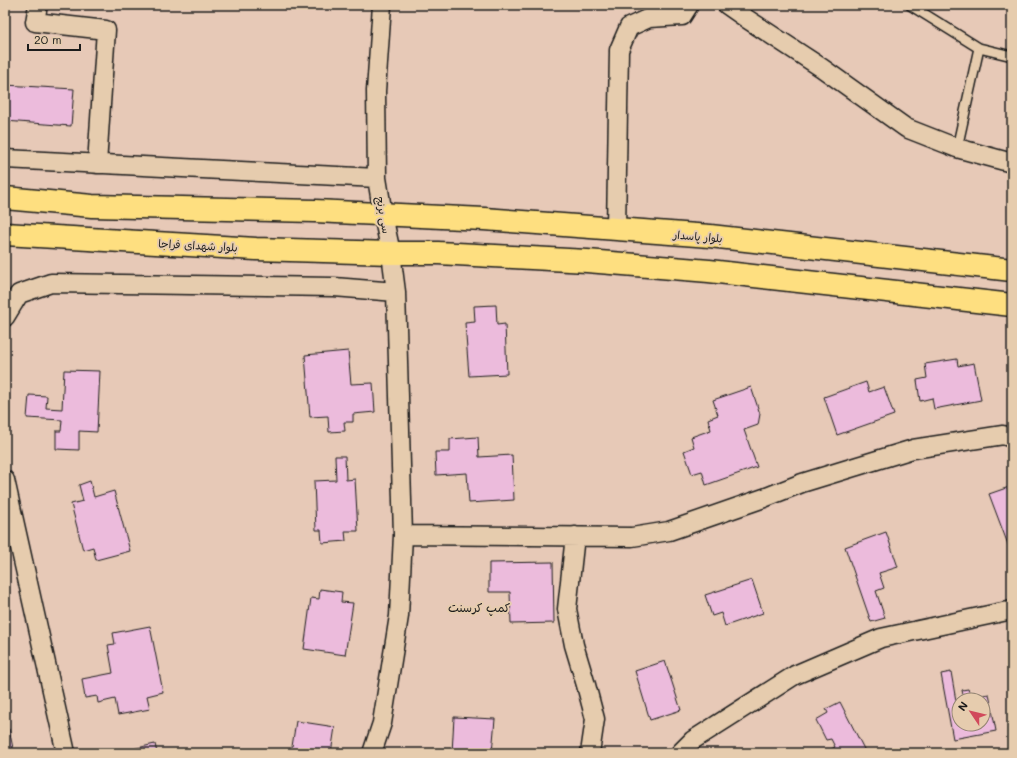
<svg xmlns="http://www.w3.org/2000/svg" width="1017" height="758" font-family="Mali,'Playpen Sans Arabic',sans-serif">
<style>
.building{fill:#ecbbdc;stroke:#1c1c1c;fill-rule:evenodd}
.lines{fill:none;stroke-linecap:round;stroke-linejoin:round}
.lane-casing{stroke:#1c1c1c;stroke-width:12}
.street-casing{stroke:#1c1c1c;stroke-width:21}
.primary-casing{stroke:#1c1c1c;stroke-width:25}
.lane{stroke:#e6ccae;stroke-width:9}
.street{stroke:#e6ccae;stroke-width:18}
.primary{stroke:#fedf80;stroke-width:22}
.labels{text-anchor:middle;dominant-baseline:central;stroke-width:4;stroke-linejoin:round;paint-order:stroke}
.street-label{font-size:11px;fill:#1c1c1c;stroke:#e6ccae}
.neighbourhood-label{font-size:12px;fill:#1c1c1c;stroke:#e6ccae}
</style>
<rect width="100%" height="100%" fill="#e7c9b7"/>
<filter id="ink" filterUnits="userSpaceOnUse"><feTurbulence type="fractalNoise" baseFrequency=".025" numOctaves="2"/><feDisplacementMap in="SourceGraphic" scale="8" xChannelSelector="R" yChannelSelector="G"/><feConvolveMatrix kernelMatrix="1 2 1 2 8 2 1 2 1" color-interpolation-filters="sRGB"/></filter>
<g filter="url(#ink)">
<!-- building -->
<path class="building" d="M5,85L74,89L71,126L5,121Z
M496,305L497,325L505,324L507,374L469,376L465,323L475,322L474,306Z
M348,351L351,384L373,383L375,412L353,414V422H344L345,431L329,432L328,416L310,417L305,355Z
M957,359L958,366L974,363L981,400L934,409L932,398L920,401L917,380L927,378L925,364Z
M64,370L100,371L97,432L79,431V450L56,449V431H61L62,420L27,418L29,395L47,396L46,408L62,409Z
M866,382L869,392L884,387L894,415L837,435L824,397Z
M751,387L760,414L758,425L744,430L757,467L706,485L702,471L692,474L684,451L694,447L691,437L711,430L708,419L718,415L713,400Z
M478,437L479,457L512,455L514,500L469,503L467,473L436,475L435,452H450V439Z
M335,456H345L346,480L355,479L358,531H345L346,541L322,543L321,530H316L314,481L336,480Z
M90,481L94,497L114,491L130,551L96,560L93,547L83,550L71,504L83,501L79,485Z
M1012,486V555L989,494Z
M886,532L898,567L879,573L884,588L876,591L885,618L871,622L845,547Z
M553,562L554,623L511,624L510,592H489V563Z
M752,580L763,613L725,626L721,613L712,616L705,595Z
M320,589L342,592L341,602L353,603L345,655L304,649L311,598L319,599Z
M150,626L163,692L147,696L150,709L118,715L115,699L98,703L97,696L85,698L82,679L113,673L108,645L115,644L113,633Z
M665,661L681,710L650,720L635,671Z
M951,672L956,701L964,699L962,690L968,689L971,697L989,694L996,731L953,739L941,674ZM959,700H983V724H959Z
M840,702L866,753H824L835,747L831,739L826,740L816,720L828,713L826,709Z
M454,717L495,719L492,753H452Z
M296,721L335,727L331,753H291Z
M9,729L14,753H5V730Z
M155,744L157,753H129L128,750Z"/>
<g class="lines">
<!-- lane casing -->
<g class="lane-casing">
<path id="lane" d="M910,5L979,48L957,148
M979,48L1012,56"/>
</g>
<!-- street casing -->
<g class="street-casing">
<path id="street" d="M38,5L35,22L106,30L97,164
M727,5L747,19L822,68L906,128L957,148L1012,163
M5,159L377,178
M616,229L619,50L629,27L649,18L682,16L689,5
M5,317L19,294L51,283L334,287L396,292
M5,480L66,753
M403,535L632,537L669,531L764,498L802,483L913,449L1003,435L1012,438
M575,536L567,609L574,645L586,685L595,719L590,753
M372,753L382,723L399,616L403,535L396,292L391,253L383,215L377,178L376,91L382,5
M680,753L693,740L795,675L881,638L1012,610"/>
</g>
<!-- primary casing -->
<g class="primary-casing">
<path id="primary" d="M5,198L92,206L315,211L484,219L710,236L1012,270
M5,234L256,249L391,253H438L587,261L709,271L1012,305"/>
</g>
<!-- lane -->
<use href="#lane" class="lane"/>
<!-- street -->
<use href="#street" class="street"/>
<!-- primary -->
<use href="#primary" class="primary"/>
</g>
</g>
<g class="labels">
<!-- street labels -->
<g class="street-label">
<text transform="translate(384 215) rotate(80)">سی برنج</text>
<text transform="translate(698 236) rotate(5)">بلوار پاسدار</text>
<text transform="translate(198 245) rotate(3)">بلوار شهدای فراجا</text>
</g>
<!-- neighbourhood labels -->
<g class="neighbourhood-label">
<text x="479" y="607">کمپ کرسنت</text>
</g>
</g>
<!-- margin -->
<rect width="1017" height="758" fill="none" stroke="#e6ccae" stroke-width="20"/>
<rect x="10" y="10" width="997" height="738" fill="none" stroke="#1c1c1c" stroke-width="1.5" filter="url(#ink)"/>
<!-- north arrow -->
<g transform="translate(971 712) rotate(305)"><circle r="19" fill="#e6ccae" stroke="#958674"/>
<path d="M0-3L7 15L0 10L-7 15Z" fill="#d1495b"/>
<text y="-6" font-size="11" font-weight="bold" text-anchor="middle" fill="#1c1c1c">N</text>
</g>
<!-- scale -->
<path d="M28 44v6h52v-6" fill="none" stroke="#1c1c1c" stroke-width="2"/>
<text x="34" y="44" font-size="12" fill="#1c1c1c" stroke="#e6ccae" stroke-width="3" paint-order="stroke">20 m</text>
</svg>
